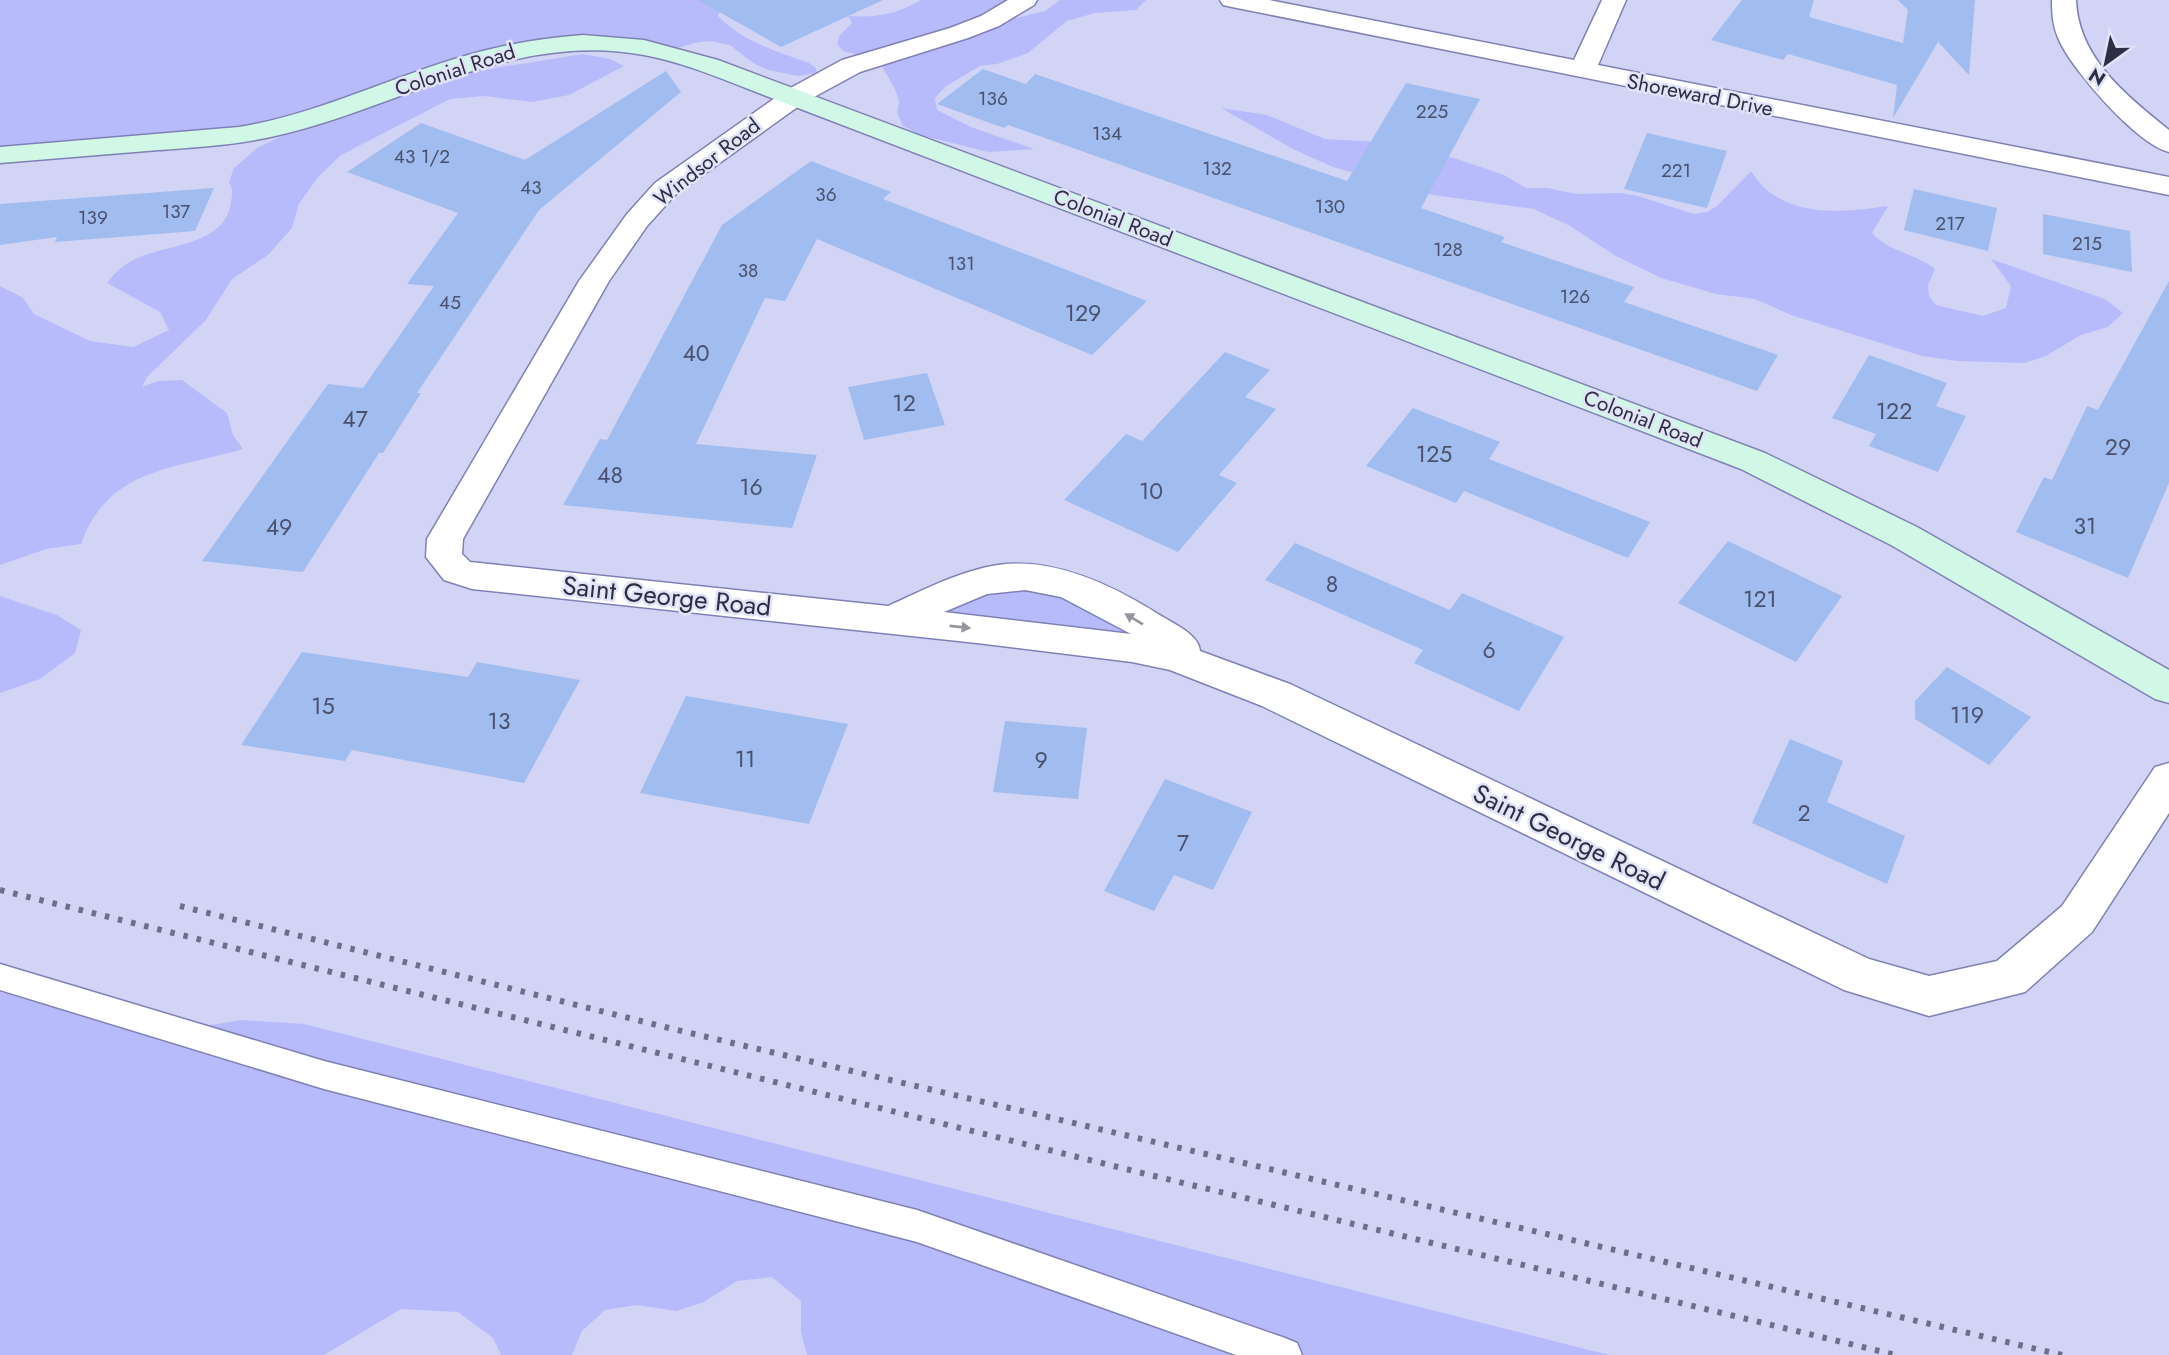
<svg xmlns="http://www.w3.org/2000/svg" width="2169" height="1355" font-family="Jost,sans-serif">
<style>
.green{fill:#b8bbfb}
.building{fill:#a1bcee}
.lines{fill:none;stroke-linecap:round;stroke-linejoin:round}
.lane-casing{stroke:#7f81b4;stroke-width:3}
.street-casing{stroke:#7f81b4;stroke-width:3}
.secondary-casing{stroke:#7f81b4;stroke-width:3}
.lane{fill:#fff;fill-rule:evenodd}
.street{fill:#fff;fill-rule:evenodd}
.secondary{fill:#d1f7e6;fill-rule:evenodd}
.rail{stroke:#6e6e89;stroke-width:6;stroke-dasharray:4.5 9;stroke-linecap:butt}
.oneway{fill:#9696a1}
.labels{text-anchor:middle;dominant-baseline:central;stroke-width:5;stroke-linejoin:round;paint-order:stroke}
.far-number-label{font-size:19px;fill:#4a516e}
.far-street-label{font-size:21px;fill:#2d2d43;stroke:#e1e3f9}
.number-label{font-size:23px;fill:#4a516e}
.street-label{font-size:26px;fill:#2d2d43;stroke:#e1e3f9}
</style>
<rect width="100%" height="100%" fill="#d2d4f6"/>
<!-- green -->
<path class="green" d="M0,0H732L722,6L718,16C743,42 776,51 809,63L816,68L817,73L798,76L768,70L753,63L730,45L709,41L694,43L669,51L535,46L301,122L0,155Z
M921,0H1012L1016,18L1045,11L1060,0H1146L1136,10L1095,13L1067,21L1028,53L997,64L980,66L945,87L935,98L937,110L971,127L1034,149L988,152L920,135L903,126L897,113L899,101L895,89L878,60L843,51L837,44L840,35L852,23L848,16C875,18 898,14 921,0Z
M583,54L610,59L624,66L569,95L532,102L484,96L450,99L341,155L318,177L299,204L292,228L268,255L232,279L206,320L147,377L142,387L158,381L182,380L227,413L233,435L243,449C176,469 108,467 81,544L46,549L0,565V286L23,298L34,314L90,341L133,347L169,330L160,312L107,283C116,271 125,263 140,257C168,245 222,244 230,207C232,196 234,192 229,182L234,168L257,148L288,133L429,83L476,71Z
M1221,108L1267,115L1325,139L1382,142L1454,158L1504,175L1526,188H1548L1576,194L1620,193L1638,196L1694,214L1707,212L1717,206L1751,171C1780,219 1841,213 1888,206L1872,233C1889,252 1915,253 1935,269L1928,285L1929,296L1936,305L1983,316L2006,308L2011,286L1991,259L2105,299L2123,313L2108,327L2081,335L2046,356L2024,363L1957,361L1922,356L1791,315L1755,299L1716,294L1661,278L1614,255L1570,226L1534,209L1433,195L1333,167L1293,149Z
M997,584L1058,588L1175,650L913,616Z
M0,596L57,615L81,630L75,653L40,679L0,693Z
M0,992L191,1028L242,1020L304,1024L1609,1355H807L801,1332V1301L772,1277L737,1281L704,1302L676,1311L637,1305L605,1310L582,1331L572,1355H501L493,1338L458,1312L401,1309L324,1355H0Z"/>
<!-- building -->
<path class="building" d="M698,0H883L781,47Z
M1742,0H1814L1809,17L1903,43L1908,10L1898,0H1975L1969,75L1938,42L1893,118L1897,85L1788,54L1783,60L1711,40Z
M983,69L1026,84L1035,74L1347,181L1406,83L1480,99L1421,208L1505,237L1501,242L1634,287L1624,302L1778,355L1757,391L1008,125L1004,128L937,104Z
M666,71L681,92L539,210L417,393H421L383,453H379L303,572L202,561L328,384L363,388L434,286L407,284L458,213L347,172L421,123L525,160Z
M1647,133L1727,151L1707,208L1624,189Z
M811,161L891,192L883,199L1147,301L1092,355L817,239L785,301L765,298L696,444L817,455L792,528L563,505L600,439L607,440L722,225Z
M214,188L195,231L55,242L57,237L0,245V204Z
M1914,189L1997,208L1988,251L1904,230Z
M2043,214L2130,231L2132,272L2043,254Z
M2169,281V483L2128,578L2016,532L2044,477L2052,480L2087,406L2098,410Z
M1225,352L1270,370L1245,397L1276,409L1219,475L1237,483L1178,552L1064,500L1126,434L1142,441Z
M1869,355L1947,383L1936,406L1966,416L1938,472L1869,446L1876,434L1832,418Z
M927,373L945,425L864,440L848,387Z
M1413,408L1500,442L1489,459L1650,522L1628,558L1464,491L1456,503L1366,466Z
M1728,541L1842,596L1796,662L1678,603Z
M1295,543L1450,610L1462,593L1564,637L1519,711L1414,663L1423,650L1265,580Z
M302,652L468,677L477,662L580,680L524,783L352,750L345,761L241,745Z
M1947,667L2031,717L1989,765L1915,719V701Z
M686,696L848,724L809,824L640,793Z
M1005,721L1087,728L1078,799L993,792Z
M1790,739L1843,761L1827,802L1905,836L1887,884L1752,823Z
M1165,779L1252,812L1213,890L1174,875L1154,911L1104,891Z"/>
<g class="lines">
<!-- lane casing -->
<g class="lane-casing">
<path id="lane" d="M0,964L324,1061L917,1210L1285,1338L1297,1343L1302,1355H1236L917,1242L324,1089L0,990Z"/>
</g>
<!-- street casing -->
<g class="street-casing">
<path id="street" d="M1008,0H1037L1034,5L999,26L968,38L860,72L803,103L675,195L647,226L609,281L463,539L462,554L470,562L888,606C924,590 959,571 998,565C1054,557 1112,585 1158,614C1172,623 1199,634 1200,651L1290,684L1869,959L1929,976L1997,961L2062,906L2155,767L2169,763V813L2092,932L2025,992L1929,1016L1844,990L1262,706L1170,670L1132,662L977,643L472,589L444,580L426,557L427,539L579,281L627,214L655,183L785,91L842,60L950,28L981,16ZM1025,590L1061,597L1131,634L944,612L987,594Z
M1220,0H1269L1574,60L1602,0H1626L1598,65L2169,177V195L1232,7L1223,5Z
M2052,0H2076C2078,58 2127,96 2169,130V152C2137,144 2074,72 2060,42C2053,28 2052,15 2052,0Z"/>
</g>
<!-- secondary casing -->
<g class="secondary-casing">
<path id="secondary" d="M583,35L644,40L718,60L1765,453L1917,527L2169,670V703L2155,699L1891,545L1741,469L785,103C738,86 692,64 644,55C513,30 398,109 275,136C237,145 198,147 159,150C106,154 53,159 0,163V147L239,127C319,114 390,77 468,55C506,44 543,38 583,35Z"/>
</g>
<!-- lane -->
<use href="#lane" class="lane"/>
<!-- street -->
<use href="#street" class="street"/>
<!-- secondary -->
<use href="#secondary" class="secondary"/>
<!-- rail -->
<path class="rail" d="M0,890L1146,1174L1896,1355
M180,906L673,1029L2062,1355"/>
</g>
<!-- one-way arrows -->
<defs><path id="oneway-solid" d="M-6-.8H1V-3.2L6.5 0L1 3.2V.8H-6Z" transform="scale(1.75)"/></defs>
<g class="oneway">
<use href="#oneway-solid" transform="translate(1134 619) rotate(-149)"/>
<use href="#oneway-solid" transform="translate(960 627) rotate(6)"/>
</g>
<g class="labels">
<!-- far-number labels -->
<g class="far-number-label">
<text x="993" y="98">136</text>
<text x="1432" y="111">225</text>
<text x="1107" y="133">134</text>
<text x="422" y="156">43 1/2</text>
<text x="1217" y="168">132</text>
<text x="1676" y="170">221</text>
<text x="531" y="187">43</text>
<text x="826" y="194">36</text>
<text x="1330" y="206">130</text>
<text x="176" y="211">137</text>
<text x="93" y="217">139</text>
<text x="1950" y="223">217</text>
<text x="2087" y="243">215</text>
<text x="1448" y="249">128</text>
<text x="961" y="263">131</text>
<text x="748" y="270">38</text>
<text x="1575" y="296">126</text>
<text x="450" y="302">45</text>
</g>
<!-- far-street labels -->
<g class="far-street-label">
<text transform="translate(455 70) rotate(-18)">Colonial Road</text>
<text transform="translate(1700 95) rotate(11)">Shoreward Drive</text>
<text transform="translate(707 162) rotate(-38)">Windsor Road</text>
<text transform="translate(1113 218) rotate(21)">Colonial Road</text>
<text transform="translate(1643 419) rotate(21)">Colonial Road</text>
</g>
<!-- number labels -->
<g class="number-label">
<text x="1083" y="313">129</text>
<text x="696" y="353">40</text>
<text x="904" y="403">12</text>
<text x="1894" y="411">122</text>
<text x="355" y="419">47</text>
<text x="2118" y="447">29</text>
<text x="1434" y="454">125</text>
<text x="610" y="475">48</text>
<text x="751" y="487">16</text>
<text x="1151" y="491">10</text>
<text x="2085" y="526">31</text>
<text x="279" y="527">49</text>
<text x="1332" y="584">8</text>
<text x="1760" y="599">121</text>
<text x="1489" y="650">6</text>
<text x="323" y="706">15</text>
<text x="1967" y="715">119</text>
<text x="499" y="721">13</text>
<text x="745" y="759">11</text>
<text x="1041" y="760">9</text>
<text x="1804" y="813">2</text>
<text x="1183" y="843">7</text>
</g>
<!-- street labels -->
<g class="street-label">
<text transform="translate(667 596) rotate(6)">Saint George Road</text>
<text transform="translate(1569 837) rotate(26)">Saint George Road</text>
</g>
</g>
<!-- north arrow -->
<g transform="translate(2106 63) rotate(213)" stroke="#e1e3f9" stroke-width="5" paint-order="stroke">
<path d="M0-5L12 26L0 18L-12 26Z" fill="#2d2d43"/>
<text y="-10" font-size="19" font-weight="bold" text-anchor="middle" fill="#2d2d43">N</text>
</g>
</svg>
